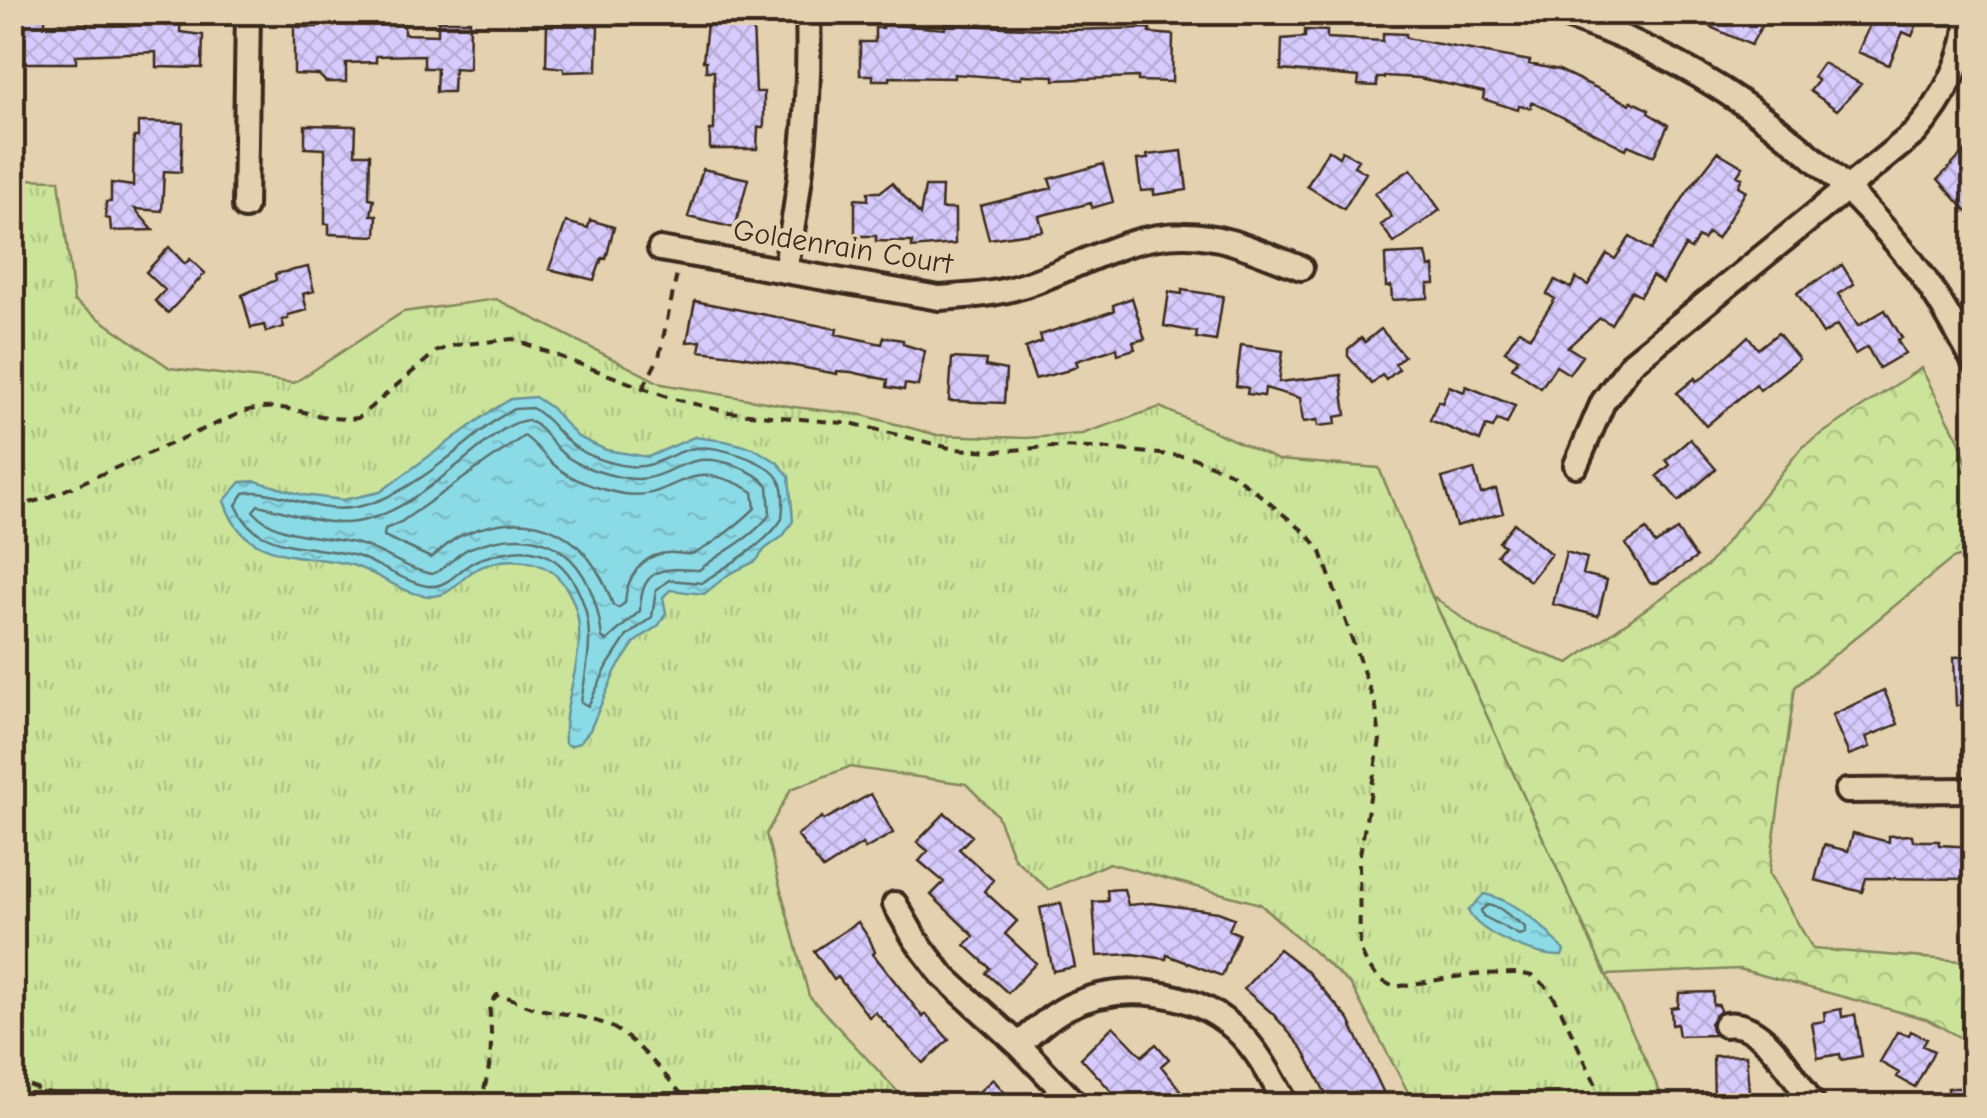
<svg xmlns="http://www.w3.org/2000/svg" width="1987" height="1118" font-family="'Comic Neue',sans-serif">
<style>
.grass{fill:url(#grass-tufts);stroke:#83875c;stroke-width:2.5}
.forest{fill:url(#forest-crowns);stroke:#83875c;stroke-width:2.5}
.water{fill:url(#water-ripples);stroke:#6b9497;stroke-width:2.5}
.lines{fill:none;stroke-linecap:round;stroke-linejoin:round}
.shore{stroke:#5b716e;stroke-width:2.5}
.building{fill:url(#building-cross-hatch);stroke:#3b2a1e;stroke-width:2.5}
.minor-casing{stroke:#3b2a1e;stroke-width:30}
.path{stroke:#3b2a1e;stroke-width:4;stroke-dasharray:10 8;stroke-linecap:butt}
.minor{stroke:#e4d1af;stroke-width:22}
.labels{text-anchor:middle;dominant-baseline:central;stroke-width:9;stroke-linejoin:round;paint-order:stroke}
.street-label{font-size:30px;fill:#3b2a1e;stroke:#e4d1af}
</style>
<defs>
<pattern id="grass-tufts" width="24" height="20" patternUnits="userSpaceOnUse" patternTransform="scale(2.5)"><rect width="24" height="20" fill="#cbe49a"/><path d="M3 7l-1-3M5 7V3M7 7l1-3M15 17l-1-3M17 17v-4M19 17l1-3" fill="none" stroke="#afc484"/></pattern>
<pattern id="forest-crowns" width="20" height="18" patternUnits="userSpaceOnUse" patternTransform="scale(2.5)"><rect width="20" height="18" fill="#cbe49a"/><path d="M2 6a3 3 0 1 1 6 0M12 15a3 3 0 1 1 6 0" fill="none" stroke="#afc484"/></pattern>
<pattern id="water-ripples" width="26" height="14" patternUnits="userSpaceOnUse" patternTransform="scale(2.5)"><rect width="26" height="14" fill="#8bdbe7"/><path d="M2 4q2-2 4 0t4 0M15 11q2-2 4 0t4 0" fill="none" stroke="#79bcc6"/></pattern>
<pattern id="building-cross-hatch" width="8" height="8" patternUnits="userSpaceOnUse" patternTransform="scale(2.5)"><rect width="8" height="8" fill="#d7cbfd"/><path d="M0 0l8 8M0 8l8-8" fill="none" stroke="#b9aed8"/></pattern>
</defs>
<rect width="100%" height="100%" fill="#e4d1af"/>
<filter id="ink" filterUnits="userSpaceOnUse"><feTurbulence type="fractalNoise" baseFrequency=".01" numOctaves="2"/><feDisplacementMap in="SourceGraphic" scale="20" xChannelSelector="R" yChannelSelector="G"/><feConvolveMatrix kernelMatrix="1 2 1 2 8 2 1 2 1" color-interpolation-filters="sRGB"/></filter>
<g filter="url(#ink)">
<!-- grass -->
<path class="grass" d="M13,179L59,180L74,301L170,368L294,383L403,312L496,299L662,384L794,407L862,415L937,435L1026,438L1082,434L1160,407L1278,460L1379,468L1432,596L1666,1105H1415L1351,985L1260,904L1109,863L1049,890L1014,858L997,815L966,784L849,767L791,789L766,834L809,996L910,1105L13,1106Z"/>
<!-- forest -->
<path class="forest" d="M1921,368L1960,442L1974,486V552L1952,559L1795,687L1769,874L1813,949L1974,962V1045L1926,1019L1739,969L1606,975L1432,596L1480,631L1569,663L1708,565L1802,447Z"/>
<!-- water -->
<path class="water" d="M535,397L550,407L578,437L606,450L648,457L694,437L725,441L753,448L777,462L789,476L793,521L783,536L765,549L756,561L729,574L704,594L670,590L663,597L666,613L659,625L635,642L616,670L590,730L579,743L570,746L565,743C561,691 599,637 565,586C546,557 505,554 475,570C459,579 451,597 430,596C404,595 378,573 352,565C319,556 278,560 249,539C236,529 229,516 224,501L241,482L256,481L303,495L343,500L380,492L491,411L511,399Z
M1484,894C1516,901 1544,926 1564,951L1562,956C1536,957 1480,935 1468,911Z"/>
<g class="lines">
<!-- shore -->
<path class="shore" d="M532,408C549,417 557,433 571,444C586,456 611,464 629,466C656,470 671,451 695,448C716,444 769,461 779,480C785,491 783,507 782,519C765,546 728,564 702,583L669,580L656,590L652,617L627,636L608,665L588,706L581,702C584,682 589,661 589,641C590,606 571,557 532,551C515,548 496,554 480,559C463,564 452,584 435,586C416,589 377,563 357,556C325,547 289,550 260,534C248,527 242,517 236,505L244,493C268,488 303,505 328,508C389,516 451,454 497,419L514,409Z
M528,420C543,427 550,442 562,453C577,466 601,473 620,477C654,485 666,468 695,461C717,456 754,469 768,486L770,514C752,539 723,551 699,570C663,568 641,566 640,611L606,641L602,637C593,559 549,518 470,548C455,554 447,569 432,574C409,570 387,554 365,546C330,534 279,541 253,511L258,505C286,511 312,522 341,523C392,524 438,480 475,451C491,439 508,422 528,420Z
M524,436C535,443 542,454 552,463C569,480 601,490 624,494C661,499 672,479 700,476C718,474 739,483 753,492L755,508C744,519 705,552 691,554C684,555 675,552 667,553C641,555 626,579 625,603L618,608L613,605C588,533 536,504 462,535C450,540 441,551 431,558L384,536L385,529L401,522Z
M1488,905L1499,908L1525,927V933L1519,935L1483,916L1481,910Z"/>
</g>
<!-- building -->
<path class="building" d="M1718,12H1769L1751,45L1710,27Z
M1875,12H1922L1912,36L1903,32L1889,65L1858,52Z
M22,13H45V23L87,24V16L181,15L180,32L203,35L202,68L156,67V52L76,55V63H21Z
M360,16H381V21L404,22V34L438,35V21H470L469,69L454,68L453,92H436L437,68H424V55L376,56V62L346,63V82H326L319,75L294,74V27H317V23L360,24Z
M547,22L598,24L597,71L564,72V68L546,66Z
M707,23H753L756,92H764V127H758L757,149H710V130H714V71H706V61H703Z
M883,24L945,29V24L1065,30L1150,28V33L1173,35L1172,82L1138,81V77L1054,80V76L1021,75V79L954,74V78L890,77V80H873V75H860V42H875V28H883Z
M1305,30L1327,31V38L1383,41V33L1406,34V38L1530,61L1529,64L1559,70L1630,104L1631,101L1649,110L1648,113L1668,125L1654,156L1628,145L1626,149L1532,102L1531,108L1519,106L1518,110L1483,99L1484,92L1419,78L1384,76V78H1377V86L1358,85L1359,77L1281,70L1282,39L1305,37Z
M1823,63L1861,84L1837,110L1810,91L1818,81L1813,77Z
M138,122L183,123L181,172L164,171L162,211L135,209L153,230L111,231L110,219L105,218L106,202H111V183L133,186L134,137H138Z
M305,125L356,126L355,154H370L369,198L374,199L371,215H377L376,236L329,234V224H325V149L305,148Z
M1974,142V220L1938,179Z
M1328,150L1339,157L1342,151L1358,160L1354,166L1366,173L1344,209L1307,186Z
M1182,151L1187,190L1154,195V190L1141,191L1137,160L1148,159L1147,155Z
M1718,152L1743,167L1737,176L1742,178L1738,186L1746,191L1717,239L1708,233L1703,240L1698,237L1691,249L1685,246L1663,283L1652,276L1640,296L1631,291L1611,324L1600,318L1568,347L1582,356L1569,374L1556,366L1541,388L1512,368L1518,359L1505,351L1519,330L1530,337L1555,299L1547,294L1555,280L1571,288L1576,278L1588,285L1607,254L1615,259L1630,237L1651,250L1687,192Z
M1103,164L1113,202L1092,208L1091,203L1039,216L1043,231L989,239L980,206L1052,188L1049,179Z
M703,169L748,179L735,228L688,217Z
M1411,169L1440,210L1394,243L1381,225L1392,217L1375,193Z
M892,183L920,215L925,187H942L941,209H955V244L912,248V242L876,241V236H855V199L868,200V192H880Z
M590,220L614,227L606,259L602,258L594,280L549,269L566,222L588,228Z
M169,247L185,264L190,259L205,273L168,313L155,301L165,290L146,272Z
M1426,253L1429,267L1434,266L1435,284H1428V298L1392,300L1391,286L1386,287L1385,255Z
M1842,265L1854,284L1838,294L1858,326L1885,310L1902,338L1897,340L1905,353L1879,368L1867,347L1855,354L1837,325L1823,334L1797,293Z
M308,267L314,291L303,294L307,310L288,315V319L282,320L284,327L266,332L264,325L251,328L242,295L276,280L275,274Z
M1182,290L1223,296L1216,341L1196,338L1197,332L1164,326L1169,292L1182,294Z
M1132,298L1145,339L1133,342L1135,349L1118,354L1117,348L1076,361L1078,366L1066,371L1035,379L1025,348L1042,342L1040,335L1114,311L1113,305Z
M695,301L837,329L836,334L882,344L884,337L903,340V344L925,351L918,386L905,384L904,390L887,387L888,380L851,372L837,371V374L742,356L699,351L701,341L687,342Z
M1381,329L1404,356L1395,364L1399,369L1386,380L1382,375L1372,384L1348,356V349L1361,338L1365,342Z
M1778,333L1799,359L1760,390L1756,384L1706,426L1677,393L1695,378L1696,381L1704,377L1748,336L1758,349Z
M1241,345L1283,351L1279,382L1341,375L1346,415L1335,417L1336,424L1318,426L1317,420L1303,422L1300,398L1265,388L1264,396L1247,394L1248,388L1236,386Z
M952,358L986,360L985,366L1006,370L1004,403L949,401Z
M1449,386L1464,392L1466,386L1515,406L1507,424L1497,420L1493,428L1486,426L1480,441L1430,420L1438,401L1442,403Z
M1690,439L1716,469L1679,501L1657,476L1670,465L1666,460Z
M1474,469L1481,494L1496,489L1503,513L1456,526L1442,478Z
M1514,523L1551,554L1530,581L1497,555L1504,546L1499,542Z
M1646,530L1655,544L1677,530L1696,558L1657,583H1650L1626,544Z
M1566,552L1587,558L1583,574L1607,580L1598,616L1553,604Z
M1974,656V705L1956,706L1954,657Z
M1884,690L1898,724L1866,737L1870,747L1849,755L1832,715Z
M871,794L893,833L865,849L862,844L823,869L797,835L822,817L824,820Z
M945,813L972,836L959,849L993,880L984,891L1017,921L1005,934L1036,963L1008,993L986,973L990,968L965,945L974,936L931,895L944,882L919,861L928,851L917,842Z
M1853,833L1889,842V836L1912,835L1913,841H1939V845L1974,847V879L1866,878L1862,892L1815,880L1824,845L1848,851Z
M1124,889L1128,905L1151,903L1218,912L1234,918L1229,930L1239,934L1222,976L1167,955L1166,959L1133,954L1097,956L1093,902L1108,901L1107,890Z
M1061,903L1075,967L1053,971L1040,908Z
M858,922L870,940L875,952L873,954L923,1017L926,1014L949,1040L923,1063L875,1012L869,1017L838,977L834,980L814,951Z
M1279,949L1306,970L1349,1020L1390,1106H1332L1303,1049L1273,1014L1244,989Z
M1713,992V1005H1719L1720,1011L1710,1023L1715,1035L1679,1036L1677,1024L1672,1025L1671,1008L1678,1007L1679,993Z
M1841,1009L1842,1017L1855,1015L1862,1056L1841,1060L1840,1054L1818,1058L1812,1023L1825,1021L1824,1012Z
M1113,1026L1142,1056L1156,1044L1169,1059L1161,1066L1193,1106H1150L1146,1101L1140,1106H1125L1081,1058Z
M1911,1031L1927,1039L1923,1046L1934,1051L1915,1087L1897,1077L1899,1073L1880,1062L1897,1032L1909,1035Z
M1746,1055L1750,1102L1714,1103L1713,1056Z
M993,1079L1016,1106H963Z
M1948,1088H1974V1106H1949Z"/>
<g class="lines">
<!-- minor casing -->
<g class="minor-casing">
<path id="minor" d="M1553,12C1692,54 1812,140 1904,252C1932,285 1953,324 1974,362
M245,207L248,12
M660,249L939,298C965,296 990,295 1015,288C1072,272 1122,235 1183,235C1224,234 1263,254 1301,268
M785,270C802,183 811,100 808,12
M1576,465L1603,402L1632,363L1915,133C1943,101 1968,56 1968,12
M1847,791L1974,790
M895,904L915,939L942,975L1019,1045L1077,1106
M1725,1025C1764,1019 1794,1078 1814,1106
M1019,1045C1034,1031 1049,1017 1068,1007C1120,982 1191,989 1235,1029C1258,1050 1272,1078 1287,1106"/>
</g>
<!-- path -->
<path class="path" d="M643,388L659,357L677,274
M12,500L29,503L47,498L245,411C293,399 315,423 358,418L437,351L456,345L513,339L670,398L728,412L854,424L954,449L997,451L1051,447L1099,448L1191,457L1229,472L1255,491L1307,534L1320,549L1376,707L1380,740L1359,860L1360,949L1368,966L1379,979L1394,987L1474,974L1517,973L1533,976L1548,988L1559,1006L1606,1106
M12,1079L83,1106
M478,1106C492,1074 493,1039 489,1005L497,995C511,996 521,1005 535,1008C557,1013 583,1016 605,1024C636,1036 669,1081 692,1106"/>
<!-- minor -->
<use href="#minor" class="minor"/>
</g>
</g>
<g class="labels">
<!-- street labels -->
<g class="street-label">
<text transform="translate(843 247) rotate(9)">Goldenrain Court</text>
</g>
</g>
<!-- margin -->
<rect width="1987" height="1118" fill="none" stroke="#e4d1af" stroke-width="50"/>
<rect x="25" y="25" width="1937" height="1068" fill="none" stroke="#3b2a1e" stroke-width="4" filter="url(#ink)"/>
</svg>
